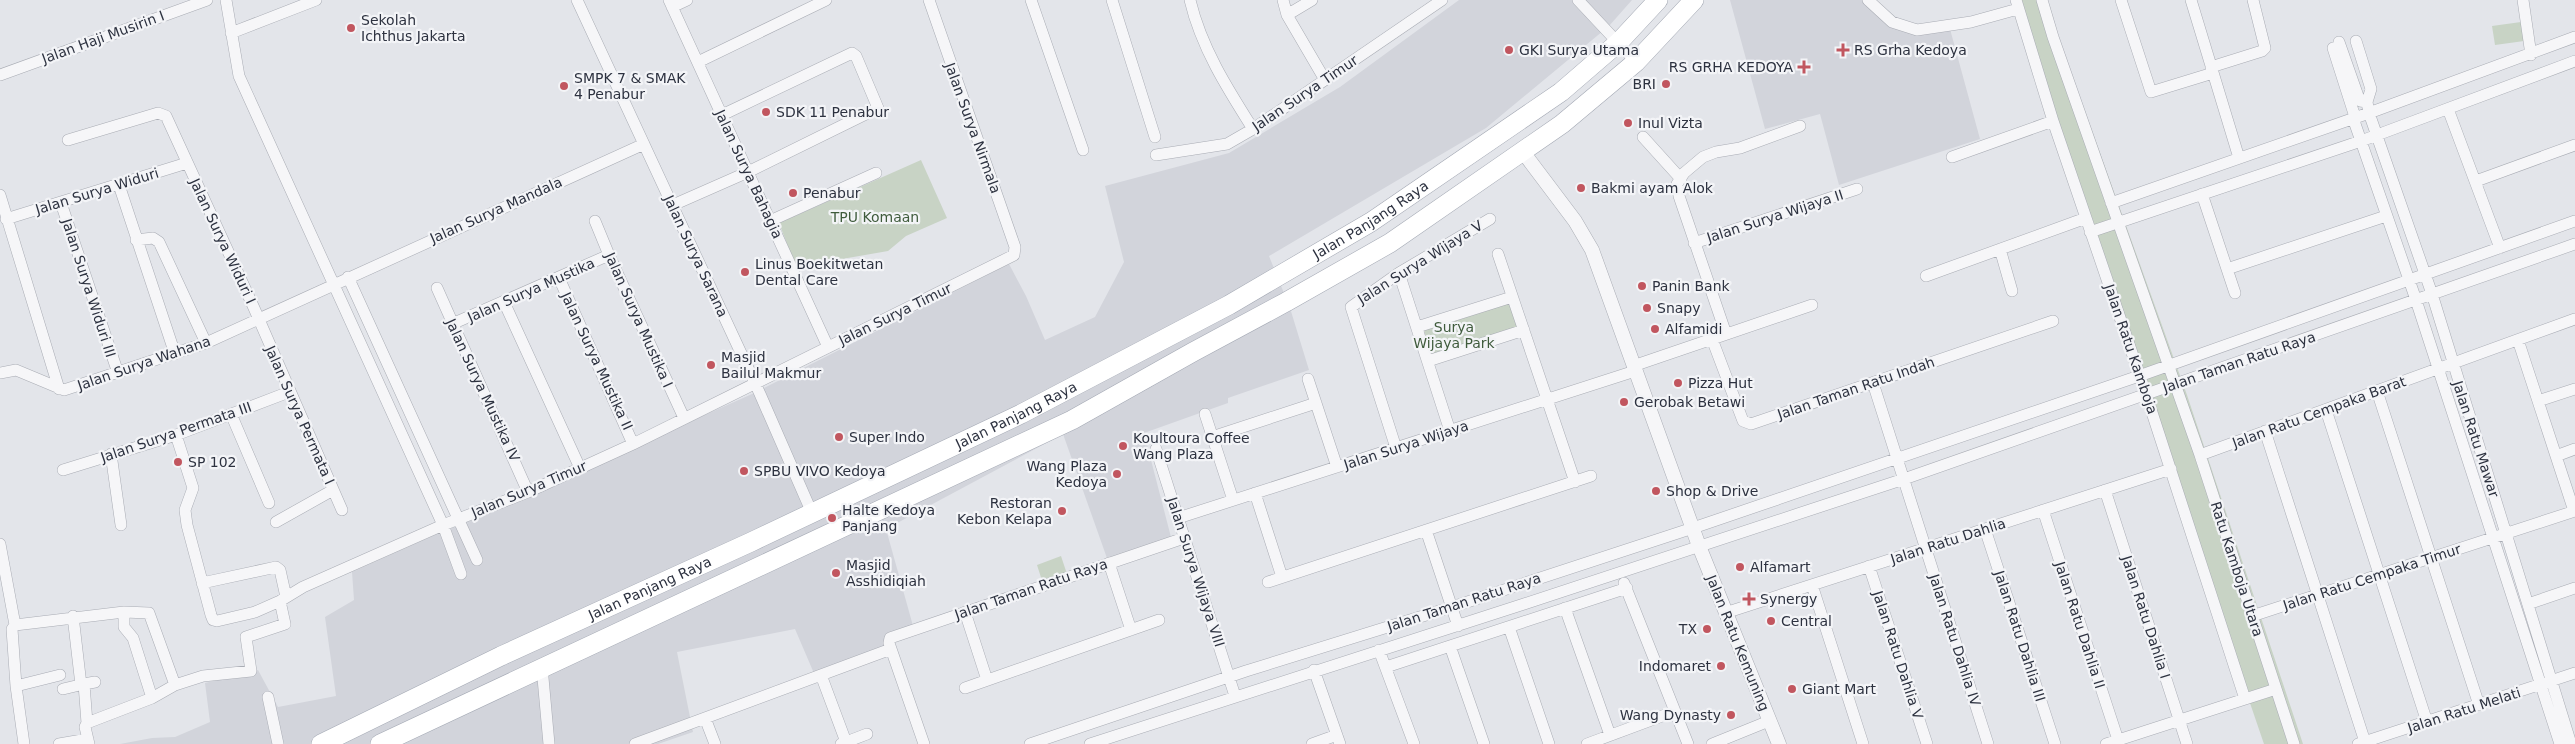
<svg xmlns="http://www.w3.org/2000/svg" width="2575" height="744" font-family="'DejaVu Sans',sans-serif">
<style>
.built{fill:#d2d4db}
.green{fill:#c8d3c5}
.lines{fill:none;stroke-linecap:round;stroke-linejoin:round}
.minor-casing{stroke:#a9acb4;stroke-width:12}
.tertiary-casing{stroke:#a9acb4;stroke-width:15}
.primary-casing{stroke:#a4a9b4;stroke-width:20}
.minor{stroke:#f6f6f8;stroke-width:11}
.tertiary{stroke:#f6f6f8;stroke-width:14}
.primary{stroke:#fff;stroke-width:19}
.poi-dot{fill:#c1565f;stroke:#f3f4f7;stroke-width:2}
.labels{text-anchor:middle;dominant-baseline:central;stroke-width:4.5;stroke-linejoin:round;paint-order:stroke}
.poi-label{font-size:14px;fill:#2d3240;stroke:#f3f4f7;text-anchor:start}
.street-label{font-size:14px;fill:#2d3240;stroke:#f3f4f7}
.park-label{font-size:14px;fill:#3f5b3c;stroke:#f3f4f7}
</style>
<rect width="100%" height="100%" fill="#e3e5ea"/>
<!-- built -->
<path class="built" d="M1459,0H1632L1609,26L1486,128L1269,256L1290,308L1309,370L1228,398V403L1144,433L1172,541L1108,561L1063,434L886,529L915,633L816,678L795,629L677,652L693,732L658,744H120L152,738L175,737L210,722L205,683L258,670L278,707L336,696L325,617L354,600L352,572L752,394L1009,264L1026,296L1045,340L1095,317L1124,262L1105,186L1229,153L1340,87Z
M1730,0H1865L1908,31L1950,29L1980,139L1839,185L1820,114L1765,129Z"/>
<!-- green -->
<path class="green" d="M2017,0H2045L2187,395L2303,744H2264L2169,466Z
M2521,22L2524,41L2495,45L2492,26Z
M921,160L947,218L906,236L888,251L796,267L779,223Z
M1509,301L1519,331L1433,358L1423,328Z
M1061,556L1070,583L1045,590L1037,565Z"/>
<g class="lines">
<!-- minor casing -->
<g class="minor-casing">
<path id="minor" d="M226,0L239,76L443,525L461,574
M577,0L760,394L812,513
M669,0L828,347
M1031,0L1083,150
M1112,0L1155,137
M1190,0C1201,47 1227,88 1253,129
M1283,0L1287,15L1325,80
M1578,0L1636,62
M1868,0L1892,22L1917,30L1971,22L2018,9
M2016,0L2053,121L2146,394L2245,699
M2042,0L2053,37L2200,455L2294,744
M2121,0L2151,92L2213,73
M2191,0L2239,158
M2523,0L2531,55
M672,7L687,0
M1287,15L1312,0
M231,33L316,0
M2356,41L2371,89L2367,102L2369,113L2432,294L2571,744
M2339,42L2358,96L2360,101L2367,102
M2333,48L2355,117
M698,62L826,0
M2211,67L2262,51L2265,48L2253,0
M0,75L207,0
M2448,109L2500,248
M2353,118L2415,297L2560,744
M1643,137L1681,179
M68,140L158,113L166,116L254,308L342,510
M1156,155L1227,144L1253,129L1442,0
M1952,157L2053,121
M2476,181L2575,145
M119,185L175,354
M2202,194L2227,269L2386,216
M0,195L59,389
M61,203L118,373
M2111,203L2369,113L2575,37
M673,205L748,172L878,108L856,56L852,53L722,115
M6,219L187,163
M595,221L609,255L684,418
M770,221L876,173
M2090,232L2361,141L2575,61
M136,240L153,238L159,242L206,343
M1694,243L1857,189
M2000,249L2012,291
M1498,254L1575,482
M2227,269L2235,293
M1399,273L1450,431
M1926,276L2086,218
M348,277L477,560
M559,278L633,444
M437,288L528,492
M504,302L580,468
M452,324L609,255
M1417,327L1512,297
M1726,334L1679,196L1677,184L1684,173L1703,157L1716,152L1740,148L1800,126
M1712,339L1743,421L1751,424L2053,321
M2518,340L2574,511
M1428,361L1524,330
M1633,366L1812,305
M0,373L16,370L64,390L206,343L644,144
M1308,379L1337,467
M1873,383L1988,744
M2377,391L2479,705
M2538,401L2575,389
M2326,410L2427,722
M231,414L269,503
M1205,414L1233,500
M2265,431L2365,742
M176,435L193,488L185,510L187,525L211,615L213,620L217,621L255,612L280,601L303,587L443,525L528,492L633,444L1014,255L1015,247L929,0
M1212,437L1316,403
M1396,448L1351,307L1399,273L1490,219
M1156,449L1235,696
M111,454L121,525
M2200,455L2575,319
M2556,456L2575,449
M63,470L176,435L289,392
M2105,490L2187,744
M1255,493L1282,577
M2043,510L2118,740
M1178,518L1635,371
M276,522L333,490
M1985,529L2055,744
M1426,530L1458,626
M0,544L15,625L12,629L16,686L24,744
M1109,563L1131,630
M1869,566L1927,744
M1268,582L1591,476
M202,583L276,567L280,570L286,597
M1624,583L1688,744
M1812,585L1863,744
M2528,604L2575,588
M1565,608L1610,735
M124,612L149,613L175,685
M965,612L987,680
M1725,613L2171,469
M73,616L81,685
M2252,616L2575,511
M15,625L124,612V627L133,638L152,698
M1509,627L1549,744
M1450,646L1484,744
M1379,650L1414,744
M542,667L549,744
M1386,667L1627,588
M1314,670L1340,744
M821,675L846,742
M16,686L60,675
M965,688L1159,620
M63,689L84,684
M268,697L278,744
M705,718L715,744
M87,723L84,684L95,682
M59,744L88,739
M89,744L85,727L87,723L152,698L175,685L203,676L251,671L246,637L285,624L280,601
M635,744L891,649
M841,744L867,734
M924,744L889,643L890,638L1184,538
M1030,744L1246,671L1452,607L1693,528L2139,376L2575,221
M1090,744L1524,604L1904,479L2575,244
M1312,744L1337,735
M1587,744L1673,712
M1712,744L1769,721
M2106,744L2276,689
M2358,744L2575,673"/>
</g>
<!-- tertiary casing -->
<g class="tertiary-casing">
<path id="tertiary" d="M1523,152L1575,221L1592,250L1699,546L1779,744"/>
</g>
<!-- primary casing -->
<g class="primary-casing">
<g id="primary">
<path id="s1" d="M321,744L501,656L751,542L1021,414L1229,305L1371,222L1561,92L1619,42L1658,0"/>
<path d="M380,744L1072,420L1193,352L1286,302L1390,243L1562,124L1636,62L1694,0"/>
</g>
</g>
<!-- minor -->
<use href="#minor" class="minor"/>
<!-- tertiary -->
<use href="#tertiary" class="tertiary"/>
<!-- primary -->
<use href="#primary" class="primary"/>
</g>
<!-- markers -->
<g class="poi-dot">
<circle cx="351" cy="28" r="5"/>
<circle cx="1509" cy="50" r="5"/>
<path d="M1840.5 42.5h5v5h5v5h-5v5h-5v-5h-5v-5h5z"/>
<path d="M1801.5 59.5h5v5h5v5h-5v5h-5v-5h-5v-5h5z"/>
<circle cx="1666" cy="84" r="5"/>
<circle cx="564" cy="86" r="5"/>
<circle cx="766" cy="112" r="5"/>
<circle cx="1628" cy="123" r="5"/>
<circle cx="1581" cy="188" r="5"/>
<circle cx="793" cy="193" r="5"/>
<circle cx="745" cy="272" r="5"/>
<circle cx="1642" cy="286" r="5"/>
<circle cx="1647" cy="308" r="5"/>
<circle cx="1655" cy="329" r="5"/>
<circle cx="711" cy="365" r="5"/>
<circle cx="1678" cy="383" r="5"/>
<circle cx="1624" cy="402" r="5"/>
<circle cx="839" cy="437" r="5"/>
<circle cx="1123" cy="446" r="5"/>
<circle cx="178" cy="462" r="5"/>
<circle cx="744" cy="471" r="5"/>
<circle cx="1117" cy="474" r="5"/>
<circle cx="1656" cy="491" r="5"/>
<circle cx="1062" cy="511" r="5"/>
<circle cx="832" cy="518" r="5"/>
<circle cx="1740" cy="567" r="5"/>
<circle cx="836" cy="573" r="5"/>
<path d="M1746.5 591.5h5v5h5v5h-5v5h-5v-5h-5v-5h5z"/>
<circle cx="1771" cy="621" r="5"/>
<circle cx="1707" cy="629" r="5"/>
<circle cx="1721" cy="666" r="5"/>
<circle cx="1792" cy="689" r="5"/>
<circle cx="1731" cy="715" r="5"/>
</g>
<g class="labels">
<!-- poi labels -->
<g class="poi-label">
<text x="361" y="20">Sekolah<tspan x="361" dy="16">Ichthus Jakarta</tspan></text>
<text x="1519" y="50">GKI Surya Utama</text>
<text x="1854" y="50">RS Grha Kedoya</text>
<text x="1793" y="67" text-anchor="end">RS GRHA KEDOYA</text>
<text x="574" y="78">SMPK 7 &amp; SMAK<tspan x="574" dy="16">4 Penabur</tspan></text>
<text x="1656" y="84" text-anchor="end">BRI</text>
<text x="776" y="112">SDK 11 Penabur</text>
<text x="1638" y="123">Inul Vizta</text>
<text x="1591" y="188">Bakmi ayam Alok</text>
<text x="803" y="193">Penabur</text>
<text x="755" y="264">Linus Boekitwetan<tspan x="755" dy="16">Dental Care</tspan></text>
<text x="1652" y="286">Panin Bank</text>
<text x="1657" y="308">Snapy</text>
<text x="1665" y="329">Alfamidi</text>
<text x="721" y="357">Masjid<tspan x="721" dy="16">Bailul Makmur</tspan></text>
<text x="1688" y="383">Pizza Hut</text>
<text x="1634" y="402">Gerobak Betawi</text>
<text x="849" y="437">Super Indo</text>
<text x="1133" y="438">Koultoura Coffee<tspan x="1133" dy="16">Wang Plaza</tspan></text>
<text x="188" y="462">SP 102</text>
<text x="1107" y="466" text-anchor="end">Wang Plaza<tspan x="1107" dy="16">Kedoya</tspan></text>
<text x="754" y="471">SPBU VIVO Kedoya</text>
<text x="1666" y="491">Shop &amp; Drive</text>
<text x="1052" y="503" text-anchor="end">Restoran<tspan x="1052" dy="16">Kebon Kelapa</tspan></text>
<text x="842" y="510">Halte Kedoya<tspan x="842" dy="16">Panjang</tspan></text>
<text x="846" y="565">Masjid<tspan x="846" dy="16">Asshidiqiah</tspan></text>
<text x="1750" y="567">Alfamart</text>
<text x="1760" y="599">Synergy</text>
<text x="1781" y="621">Central</text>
<text x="1697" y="629" text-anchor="end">TX</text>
<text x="1711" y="666" text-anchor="end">Indomaret</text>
<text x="1802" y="689">Giant Mart</text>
<text x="1721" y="715" text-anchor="end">Wang Dynasty</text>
</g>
<!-- street labels -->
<g class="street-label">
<text transform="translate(103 37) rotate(-20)">Jalan Haji Musirin I</text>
<text transform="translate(1305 93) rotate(-34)">Jalan Surya Timur</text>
<text transform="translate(973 128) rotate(70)">Jalan Surya Nirmala</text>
<text transform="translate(749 174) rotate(65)">Jalan Surya Bahagia</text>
<text transform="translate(97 191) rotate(-17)">Jalan Surya Widuri</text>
<text transform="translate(496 210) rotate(-24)">Jalan Surya Mandala</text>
<text transform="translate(1775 216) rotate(-18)">Jalan Surya Wijaya II</text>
<text stroke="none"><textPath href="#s1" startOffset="1174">Jalan Panjang Raya</textPath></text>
<text transform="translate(223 241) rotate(65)">Jalan Surya Widuri I</text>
<text transform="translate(696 256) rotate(65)">Jalan Surya Sarana</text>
<text transform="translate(1420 262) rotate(-32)">Jalan Surya Wijaya V</text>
<text transform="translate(89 288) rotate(72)">Jalan Surya Widuri III</text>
<text transform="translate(531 290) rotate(-24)">Jalan Surya Mustika</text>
<text transform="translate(895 314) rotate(-26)">Jalan Surya Timur</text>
<text transform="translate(639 320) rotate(66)">Jalan Surya Mustika I</text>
<text transform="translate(2131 349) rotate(71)">Jalan Ratu Kamboja</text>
<text transform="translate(597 361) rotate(65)">Jalan Surya Mustika II</text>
<text transform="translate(2239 362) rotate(-19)">Jalan Taman Ratu Raya</text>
<text transform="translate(144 363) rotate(-19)">Jalan Surya Wahana</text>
<text transform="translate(1856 388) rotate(-19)">Jalan Taman Ratu Indah</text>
<text transform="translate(483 390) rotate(65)">Jalan Surya Mustika IV</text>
<text transform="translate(2319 412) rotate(-20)">Jalan Ratu Cempaka Barat</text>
<text transform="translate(300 415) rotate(66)">Jalan Surya Permata I</text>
<text stroke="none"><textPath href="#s1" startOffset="769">Jalan Panjang Raya</textPath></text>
<text transform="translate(176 432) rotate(-19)">Jalan Surya Permata III</text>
<text transform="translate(2476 439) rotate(72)">Jalan Ratu Mawar</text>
<text transform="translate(1406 445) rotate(-18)">Jalan Surya Wijaya</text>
<text transform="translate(529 489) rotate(-23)">Jalan Surya Timur</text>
<text transform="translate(1948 541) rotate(-18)">Jalan Ratu Dahlia</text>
<text transform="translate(2237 569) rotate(72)">Ratu Kamboja Utara</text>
<text transform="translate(1196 572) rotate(72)">Jalan Surya Wijaya VIII</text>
<text transform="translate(2372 577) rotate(-18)">Jalan Ratu Cempaka Timur</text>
<text stroke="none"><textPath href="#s1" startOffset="364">Jalan Panjang Raya</textPath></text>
<text transform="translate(1031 589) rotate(-19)">Jalan Taman Ratu Raya</text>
<text transform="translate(1464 602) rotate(-18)">Jalan Taman Ratu Raya</text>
<text transform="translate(2146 617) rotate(72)">Jalan Ratu Dahlia I</text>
<text transform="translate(2080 625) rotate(72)">Jalan Ratu Dahlia II</text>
<text transform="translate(2020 636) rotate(72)">Jalan Ratu Dahlia III</text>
<text transform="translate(1955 640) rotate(72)">Jalan Ratu Dahlia IV</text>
<text transform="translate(1738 643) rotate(68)">Jalan Ratu Kemuning</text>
<text transform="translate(1898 655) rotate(72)">Jalan Ratu Dahlia V</text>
<text transform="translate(2464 710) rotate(-18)">Jalan Ratu Melati</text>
</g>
<!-- park labels -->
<g class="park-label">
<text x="875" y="217">TPU Komaan</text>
<text x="1454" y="327">Surya<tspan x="1454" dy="16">Wijaya Park</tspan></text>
</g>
</g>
</svg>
